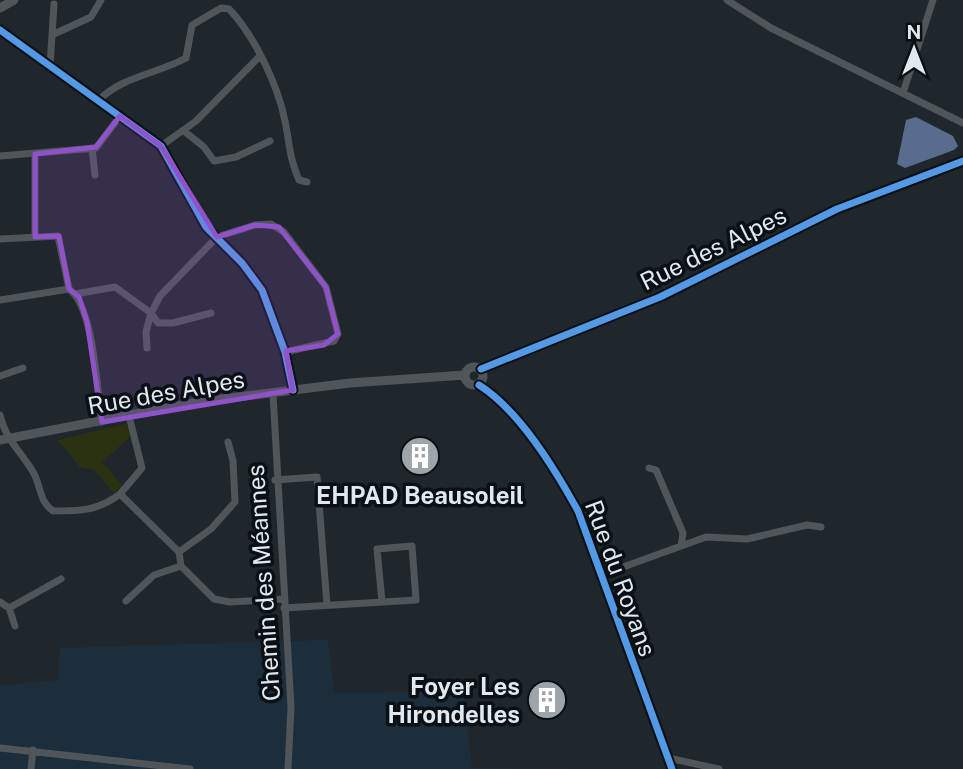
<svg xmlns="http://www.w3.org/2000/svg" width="963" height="769" font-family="'Public Sans',sans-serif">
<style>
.built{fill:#1c2e3b}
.green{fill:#2b3211}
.water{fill:#586d8e}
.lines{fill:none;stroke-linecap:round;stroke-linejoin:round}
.minor{stroke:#4f5559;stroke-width:7}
.tertiary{stroke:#4f5559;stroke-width:9}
.cycleway-casing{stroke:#0a1014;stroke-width:11}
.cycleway{stroke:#5399e6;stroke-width:7}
.marked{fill:#8f52c9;fill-opacity:0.2;stroke:#8f52c9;stroke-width:5;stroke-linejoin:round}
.labels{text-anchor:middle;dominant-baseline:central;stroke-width:7;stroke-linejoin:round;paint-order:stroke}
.street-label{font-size:24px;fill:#e1e9f0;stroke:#0a1014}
.poi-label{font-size:24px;font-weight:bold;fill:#e1e9f0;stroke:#0a1014}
</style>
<rect width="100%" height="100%" fill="#20272c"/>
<!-- built -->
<path class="built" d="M328,640L334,693L463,692L472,768L584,769H0V686L58,680L60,648Z"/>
<!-- green -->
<path class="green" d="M125,424L129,428L130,437L102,462L122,485L114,493L94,470L80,467L58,440Z"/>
<!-- water -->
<path class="water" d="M916,117L953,136L958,146L954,150L905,168L897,164L906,120Z"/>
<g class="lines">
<!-- minor -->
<path class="minor" d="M727,0L771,28L963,123
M0,30L161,146L206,227L242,263L262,290L285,352L293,390
M52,35L54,4
M50,66L52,35L91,17L101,0
M903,93L933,0
M99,100C123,76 157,74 186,58L192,25L221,8L229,9C254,35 278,85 285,121C290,145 289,157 299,180L307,182
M184,131L204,147L214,161L236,157L270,141
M161,146L196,121L260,56
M92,148L95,175
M35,154V237
M0,156L96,148L120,116
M0,239L58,236L69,289C95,309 96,389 102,422
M75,294L115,287L151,313L160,296L217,237L255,225L271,224L284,232L326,287L338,334L334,341L285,352
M0,300L69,289
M147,348L146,332L151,313L158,323H173L211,313
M0,376L23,368
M273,394L291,707L288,769
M0,415C6,441 21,451 33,472C42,487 38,500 53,511C80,511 98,511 120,494L179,552L181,566L214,599L230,602L283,599
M649,468L656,470L683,533L681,546
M275,480L317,477L327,605
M120,494L142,468L129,416
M179,552L211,529L235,502L233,461L228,442
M601,575L706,537L747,539L807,525L821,527
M126,601L154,575L181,566
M0,602L9,608L61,579
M9,608L15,626
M284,608L416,600L412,546L377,549L382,602
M0,748L190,769
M668,758L719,769
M31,769L33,750"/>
<!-- tertiary -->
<path class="tertiary" d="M0,8L14,0
M465 376a9 9 0 1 1 18 0a9 9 0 1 1-18 0Z
M481,369L660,297L837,209L963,161
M479,385C520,411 555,469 578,511L672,769
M0,440L198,402L350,383L465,375"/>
<!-- cycleway casing -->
<g class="cycleway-casing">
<path id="cycleway" d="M0,30L161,146L206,227L242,263L262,290L285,352L293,390
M481,369L660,297L837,209L963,161
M479,385C520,411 555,469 578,511L672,769"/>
</g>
<!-- cycleway -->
<use href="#cycleway" class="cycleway"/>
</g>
<!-- marked area -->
<path class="marked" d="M120,116L161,146L217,237L255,225L279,227L326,287L338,334L324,345L286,351L293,390L102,422L87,322L79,297L69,289L59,236L35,237V154L96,147Z"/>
<!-- icons -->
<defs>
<g id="building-disc" transform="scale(2.0125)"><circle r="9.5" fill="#9da5ab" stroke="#0a1014"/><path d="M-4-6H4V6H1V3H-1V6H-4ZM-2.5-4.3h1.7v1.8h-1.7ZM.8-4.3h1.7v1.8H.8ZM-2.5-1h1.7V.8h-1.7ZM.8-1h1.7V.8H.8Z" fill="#fff"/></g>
</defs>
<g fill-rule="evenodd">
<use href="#building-disc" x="420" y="456"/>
<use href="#building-disc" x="547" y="700"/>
</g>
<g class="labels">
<!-- street labels -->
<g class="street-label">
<text transform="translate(713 248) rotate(-26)">Rue des Alpes</text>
<text transform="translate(166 392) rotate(-10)">Rue des Alpes</text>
<text transform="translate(621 578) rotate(70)">Rue du Royans</text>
<text transform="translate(263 583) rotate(-94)">Chemin des Méannes</text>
</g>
<!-- poi labels -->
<g class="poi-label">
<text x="420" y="495">EHPAD Beausoleil</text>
<text x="520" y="686" text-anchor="end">Foyer Les<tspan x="520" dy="28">Hirondelles</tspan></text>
</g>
</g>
<!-- north arrow -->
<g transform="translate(914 49)" stroke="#0a1014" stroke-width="5" paint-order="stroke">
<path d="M0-5L12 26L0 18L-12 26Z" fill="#e1e9f0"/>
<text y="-10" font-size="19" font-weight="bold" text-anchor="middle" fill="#e1e9f0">N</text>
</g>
</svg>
